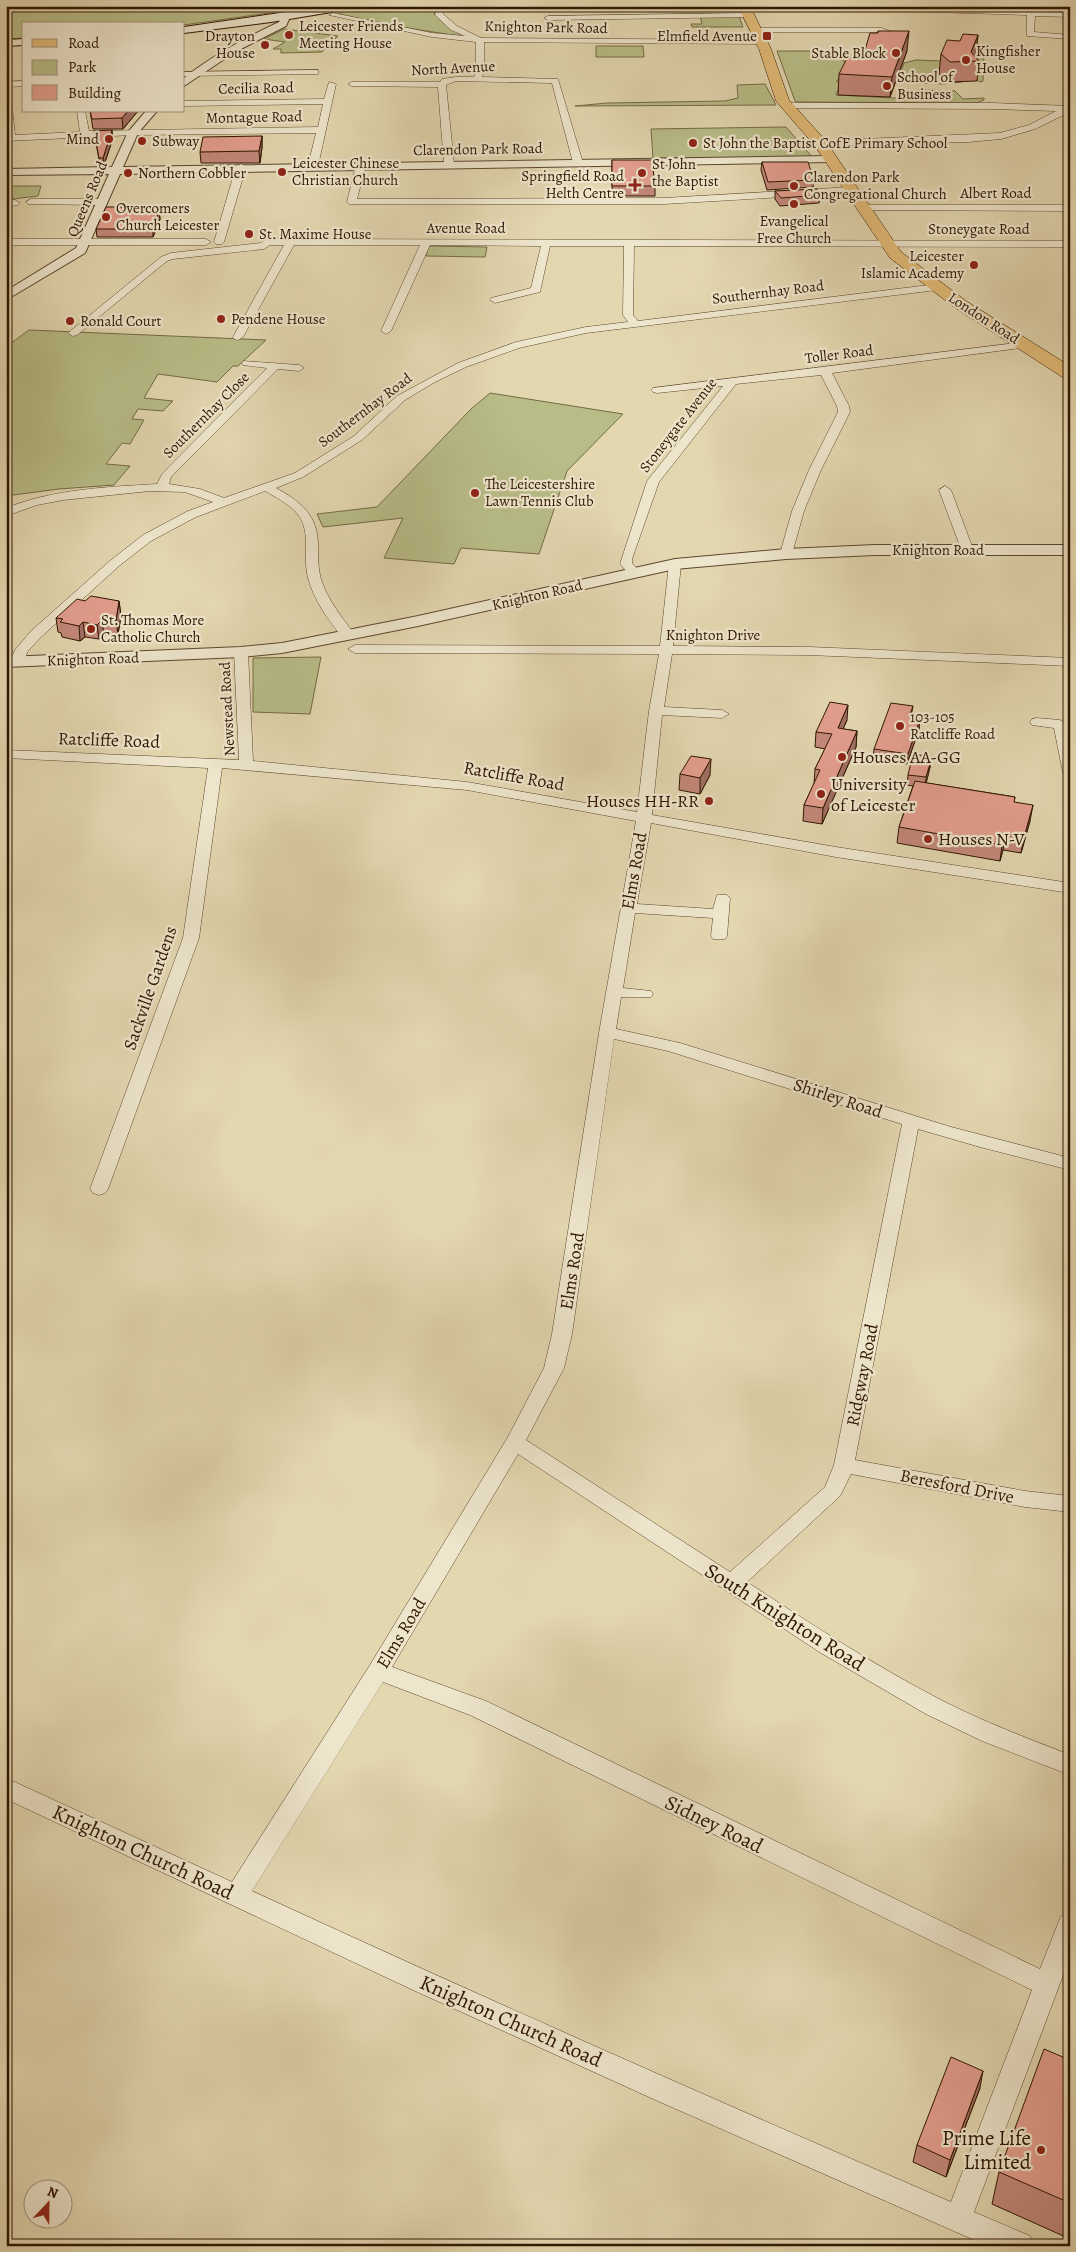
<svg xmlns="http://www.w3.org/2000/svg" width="1076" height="2252" font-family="Alegreya,serif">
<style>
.green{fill:#b8bd88;stroke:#746a44}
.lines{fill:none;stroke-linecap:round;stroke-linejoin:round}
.minor-casing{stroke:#5c462d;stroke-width:1}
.tertiary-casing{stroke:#5c462d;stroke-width:2}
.secondary-casing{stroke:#2f1601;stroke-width:2}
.primary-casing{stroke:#2f1601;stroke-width:1}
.minor{fill:#ede5cc;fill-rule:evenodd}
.tertiary{fill:#ede5cc;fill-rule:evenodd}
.secondary{fill:#ede5cc;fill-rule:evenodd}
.primary{fill:#e2bc78;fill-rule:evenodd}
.wall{fill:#c3887a;stroke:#2f1601}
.shaded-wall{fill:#9f6f63;stroke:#2f1601}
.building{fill:#e39e8e;stroke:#2f1601}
.poi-dot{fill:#8f2418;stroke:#ede5cc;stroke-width:2}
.labels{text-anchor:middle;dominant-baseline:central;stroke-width:4.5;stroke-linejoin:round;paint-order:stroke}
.far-poi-label{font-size:15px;fill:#2f1601;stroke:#ede5cc;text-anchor:start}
.far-street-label{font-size:15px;fill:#2f1601;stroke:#ede5cc}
.street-label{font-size:18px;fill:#2f1601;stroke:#ede5cc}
.poi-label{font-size:18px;fill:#2f1601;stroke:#ede5cc;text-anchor:start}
.near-street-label{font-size:21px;fill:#2f1601;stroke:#ede5cc}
.near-poi-label{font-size:21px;fill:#2f1601;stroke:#ede5cc;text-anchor:end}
</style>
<rect width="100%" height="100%" fill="#e3d7b0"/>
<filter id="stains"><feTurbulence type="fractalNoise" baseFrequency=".004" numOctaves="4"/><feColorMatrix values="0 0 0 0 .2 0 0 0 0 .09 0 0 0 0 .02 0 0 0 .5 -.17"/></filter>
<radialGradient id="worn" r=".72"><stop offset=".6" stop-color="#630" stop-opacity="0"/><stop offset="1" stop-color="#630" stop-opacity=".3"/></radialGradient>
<!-- green -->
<path class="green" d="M6,6H319L184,25L24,24V38L6,39Z
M364,6H440L434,14L449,28L460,34L459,36L388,25L338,14L348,9Z
M700,16H739L743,27H692L691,24H702Z
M284,29L338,36L322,52L281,53V49H273L285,42L264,39Z
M596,46H643L644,57H596Z
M777,51H823L846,62L842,77L836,81L841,83L836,95L914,99L918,90L955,91L963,99L984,98V100L976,103L798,102L795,101Z
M977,53L984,54L983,81L980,82L968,72L953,73L962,82L943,84L897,82L904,63L916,60L943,61L971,67Z
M765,84L776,105L575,106L607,103L725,101L738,98L737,85Z
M786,127L813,158H653L651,129Z
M10,186H41L38,196L13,199Z
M428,246L487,247L485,257L426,256Z
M29,330L266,340L238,366H233L217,382L158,374L144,398L173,401L163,411L138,409L132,419L144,420L130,444L122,443L106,464L130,466L114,485L59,489L6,496V347Z
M490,393L623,414L567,471L539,554L461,548L454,564L384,558L403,518L323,527L317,514L377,507L471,409Z
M321,657L310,714L253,712V658Z"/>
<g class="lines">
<!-- minor casing -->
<g class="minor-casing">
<path id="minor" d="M441,6H449L443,14L457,26L481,38L762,40L766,42L762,44L484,42V71L482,77L558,79L583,163L578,166L573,163L552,83L456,81L446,85L454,164L449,167L444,164L438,87L352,86L348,84L352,82H440L442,79L456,77H474L476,71V42L432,37L329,15L333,13L432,33L465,36L451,30L436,16L435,14Z
M807,6H909L1070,13V17L1035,16L1034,32L1070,35V39L1027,36V15L811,8Z
M749,13L753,15L752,17L548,20L544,18L548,16Z
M753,28H881L896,33L892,35L881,32H756L752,30Z
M318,70V74H315L184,76V72Z
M24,81V86L10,87L15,135L80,132L77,111H85L89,131L318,127L323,104L184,106V101L324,99L329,82L336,84L318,166L313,169L308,166L316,133L133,135L6,141V82Z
M787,103H992L1070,106V112L1035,129L1001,139L968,142L820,146L816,143L817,141L1000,133L1029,125L1056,111L992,109L784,108L783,106Z
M361,162L366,165L357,199L664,198L852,187L857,190L852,193L664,204H349L347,202L356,165Z
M241,164L246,167L224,242L222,244H216L214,242L236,167Z
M31,199H101L106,202L101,205L28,204L26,202Z
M15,200L20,203L18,205L6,207V201Z
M863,205H1070V211L860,210V206Z
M6,239H206L211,242L206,245H6Z
M267,239L1070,241V247L634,246L633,315L638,321L937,284L942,287L937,290L586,333L519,348L466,367L435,382L405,400L362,440L303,477L276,488C300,501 318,515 318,545C318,557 318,568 321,579C328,601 342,617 355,635L353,638H343C328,620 314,600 308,578C305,566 306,554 306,543C306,512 289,505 265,491L196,517L151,541L119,566L41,637L28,651L22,665H12L10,662L15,650L31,631L111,560L143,535L188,511L213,502L185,492L150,491L63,500L37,505L6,516V508C54,489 107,487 157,484L162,474L267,368L243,365L242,363L243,361L299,365L304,368L299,371L278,369L171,477L169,484L200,489L224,498L295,473L354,436L397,396L458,363L516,342L586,327L628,322L623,315L624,246H550L540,292L495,303L490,300L491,298L531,288L541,246L430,245L391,331L386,334L381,331L420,245H294L243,337L238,340L234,339L233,337L284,245H270L264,249L173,259L167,261L77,335L73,336L68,333L161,257L171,253L261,243Z
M1024,342L1028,343V347L832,373L849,406L850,412L821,470L804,511L792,554L786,558L780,554L792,511L809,470L838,412L837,406L821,375L736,384L659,482L632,559V563L640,572L634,576L630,575L620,564L647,481L723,386L657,393L653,392L651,390L653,388Z
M945,486L951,490L973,549L971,552L967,553L961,549L939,490Z
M675,560L681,564L673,646L809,647L1070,658V666L809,655L672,654L664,707L722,710L729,714L722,718L662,715L652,815L836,847L1070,883V893L836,857L651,823L637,904L713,909L717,895H727L730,898L727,936L725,939H713L711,936L713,918L635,913L623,988L651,991L653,994L651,997H621L616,1029L680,1043L951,1127L1070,1158V1170L980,1147L918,1129L855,1460L1025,1491L1070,1496V1512L1025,1507L851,1474L840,1496L747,1582C811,1624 875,1666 943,1701C984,1722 1027,1738 1070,1755V1775L982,1741L926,1714L821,1653L518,1454L392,1667L486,1701L1040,1969L1061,1916L1070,1913V1957L974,2212L1030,2236L1034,2246H988L660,2102L413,1990L6,1799V1778L232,1882L370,1665L508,1437L544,1368L552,1334L599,1033L636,821L467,790L222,768L199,938L108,1189L105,1193L99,1195L93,1193L90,1189L183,938L208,768L6,758V750L239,760L234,652L241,648L248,652L253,761L467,782L637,812L649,711L659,654L355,653L348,649L355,645L660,646L669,564ZM614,1039L668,1051L902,1124L834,1465L825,1487L730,1572L526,1440L564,1368L572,1334ZM383,1682L470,1715L1032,1990L951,2202C717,2101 484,1998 252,1891Z
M1037,718L1060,720L1067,724L1070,737V777L1063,773L1054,728L1032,725L1030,722L1032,719Z"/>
</g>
<!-- tertiary casing -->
<g class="tertiary-casing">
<path id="tertiary" d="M285,14L290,17L286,26L235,52L184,86V78C213,55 245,38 279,22L282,15Z
M146,111H157L138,133L123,167L831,156L836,159L831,162L120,174L85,253L6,300V291L76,248L109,174L6,175V169L112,167L128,132Z
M875,545H1070V555H875L786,559L675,569L418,626L282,653L241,657L6,667V657L241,647L282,643L418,616L675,559L786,549Z"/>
</g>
<!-- secondary casing -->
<g class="secondary-casing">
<path id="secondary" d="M328,6H355L350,9L271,22L184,33V27Z
M24,39V45L6,46V40Z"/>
</g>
<!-- primary casing -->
<g class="primary-casing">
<path id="primary" d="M738,6H750L771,49L789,100L825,140L901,252L966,301L1070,366V379L1064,378L954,307L890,258L815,146L776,101L759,49Z"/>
</g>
<!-- minor -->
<use href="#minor" class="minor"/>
<!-- tertiary -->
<use href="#tertiary" class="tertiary"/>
<!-- secondary -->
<use href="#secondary" class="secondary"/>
<!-- primary -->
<use href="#primary" class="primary"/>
</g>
<!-- wall -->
<path class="wall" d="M878,31L907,51L890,97L838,95L839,74L863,57L878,33Z
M978,35L975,56L979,61L977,81L948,82L939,74L941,54L960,41Z
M90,111H138L123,129H93Z
M94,131L113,138L104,165H100Z
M262,136V147L260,163H201L200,152Z
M612,160L655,186V196H612Z
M762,162L814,180L813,187L767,190L761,170Z
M775,191L820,195L819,203L780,206L775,199Z
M128,207V211H159L160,219L153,237H97L96,229Z
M85,601H119L121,616L118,634L104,635L99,639L85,637L80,641L62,637L61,633L58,632L56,618Z
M911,717L920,719L919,729L907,764L873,759L874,749Z
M847,720L843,729L857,731L856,747L822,824L803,821L804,805L814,784L815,769L825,749L815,747L816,732Z
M932,757L930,767L926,783L1015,797L1014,803L1030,821L1021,853L1003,850L1000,861L897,843L899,827L913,786L907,785L908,775Z
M680,774L710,775L700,794L679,790Z
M1070,2060V2239L992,2204L999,2172Z
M980,2088L946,2177L913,2162L917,2145Z"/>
<!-- shaded-wall -->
<path class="shaded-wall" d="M909,31L907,51L890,97L892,77Z
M978,35L976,55L973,61L971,52Z
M128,111H138L123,129L122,118Z
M112,130L113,138L104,165L103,158Z
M262,136V147L260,163L259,151Z
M159,211L160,219L153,237V229Z
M119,601L121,616L118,634L116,620Z
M102,620L104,635L99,639L97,625Z
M83,622L85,637L80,641L79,626Z
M848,705L847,720L836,744L838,728Z
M913,706L911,717L908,727L909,717Z
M920,719L919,729L907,764L908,754Z
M857,731L856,747L822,824L823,808Z
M932,757L930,767L925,788L926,777Z
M711,759L710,775L700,794V778Z
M1033,805L1030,821L1021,853L1024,837Z
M1006,834L1003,850L1000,861L1002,845Z
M983,2071L980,2088L946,2177L950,2160Z"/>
<!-- building -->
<path class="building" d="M878,31H909L892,77L839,74L847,58L863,57L870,33H878Z
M963,34L978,35L971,52L979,61L950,62L941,54L947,40L960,41Z
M90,111H128L122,118L92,119Z
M112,130L103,158H99L94,131Z
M262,136L259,151L200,152L203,137Z
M612,160H652L655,186H612Z
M762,162H808L814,180L768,182Z
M817,189L820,195L781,198L775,191Z
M106,207H128L126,211H159L153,229H96Z
M91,596L119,601L116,620H102L97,625L83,622L79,626L60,622L63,619L56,618L77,599L85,601Z
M830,702L848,705L838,728L857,731L823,808L804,805L820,770L815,769L832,734L816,732Z
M891,703L913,706L909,717L920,719L908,754L874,749Z
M913,754L932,757L926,777L908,775Z
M691,756L711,759L700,778L680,774Z
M915,781L1015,797L1014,802L1033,805L1024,837L1006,834L1002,845L899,827Z
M1044,2049L1070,2060V2203L999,2172Z
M951,2057L983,2071L950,2160L917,2145Z"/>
<!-- markers -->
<g class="poi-dot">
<circle cx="289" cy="35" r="5"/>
<rect x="762" y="31" width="10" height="10" rx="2.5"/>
<circle cx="265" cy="45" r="5"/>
<circle cx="896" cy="53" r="5"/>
<circle cx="966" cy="60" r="5"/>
<circle cx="887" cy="86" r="5"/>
<circle cx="109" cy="139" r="5"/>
<circle cx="142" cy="141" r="5"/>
<circle cx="693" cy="143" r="5"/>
<circle cx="282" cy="172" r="5"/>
<circle cx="128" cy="173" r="5"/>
<circle cx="642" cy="173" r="5"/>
<path d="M632.5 177.5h5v5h5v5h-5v5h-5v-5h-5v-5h5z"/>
<circle cx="794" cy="186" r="5"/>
<circle cx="794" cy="204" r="5"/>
<circle cx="106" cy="217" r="5"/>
<circle cx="249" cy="234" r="5"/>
<circle cx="974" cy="265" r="5"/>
<circle cx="221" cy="319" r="5"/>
<circle cx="70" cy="321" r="5"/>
<circle cx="475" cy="493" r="5"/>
<circle cx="91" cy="629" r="5"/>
<circle cx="900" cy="726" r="5"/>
<circle cx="842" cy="757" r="5"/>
<circle cx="821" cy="794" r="5"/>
<circle cx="709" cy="801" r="5"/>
<circle cx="928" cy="839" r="5"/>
<circle cx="1041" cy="2150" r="5"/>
</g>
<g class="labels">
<!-- far-poi labels -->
<g class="far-poi-label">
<text x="299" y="26">Leicester Friends<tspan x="299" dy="17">Meeting House</tspan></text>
<text x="255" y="36" text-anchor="end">Drayton<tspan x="255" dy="17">House</tspan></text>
<text x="757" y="36" text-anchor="end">Elmfield Avenue</text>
<text x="976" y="51">Kingfisher<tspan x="976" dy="17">House</tspan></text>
<text x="886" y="53" text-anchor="end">Stable Block</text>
<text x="897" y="77">School of<tspan x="897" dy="17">Business</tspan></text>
<text x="99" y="139" text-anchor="end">Mind</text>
<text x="152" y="141">Subway</text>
<text x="703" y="143">St John the Baptist CofE Primary School</text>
<text x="292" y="163">Leicester Chinese<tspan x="292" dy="17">Christian Church</tspan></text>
<text x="652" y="164">St John<tspan x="652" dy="17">the Baptist</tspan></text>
<text x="138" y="173">Northern Cobbler</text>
<text x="624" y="176" text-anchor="end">Springfield Road<tspan x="624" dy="17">Helth Centre</tspan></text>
<text x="804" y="177">Clarendon Park<tspan x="804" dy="17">Congregational Church</tspan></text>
<text x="116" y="208">Overcomers<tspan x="116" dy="17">Church Leicester</tspan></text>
<text x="794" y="221" text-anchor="middle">Evangelical<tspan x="794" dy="17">Free Church</tspan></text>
<text x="259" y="234">St. Maxime House</text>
<text x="964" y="256" text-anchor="end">Leicester<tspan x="964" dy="17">Islamic Academy</tspan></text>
<text x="231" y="319">Pendene House</text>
<text x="80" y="321">Ronald Court</text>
<text x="485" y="484">The Leicestershire<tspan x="485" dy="17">Lawn Tennis Club</tspan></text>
<text x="101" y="620">St. Thomas More<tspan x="101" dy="17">Catholic Church</tspan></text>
<text x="910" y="717">103-105<tspan x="910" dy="17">Ratcliffe Road</tspan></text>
</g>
<!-- far-street labels -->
<g class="far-street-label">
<text transform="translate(546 27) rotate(1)">Knighton Park Road</text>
<text transform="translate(453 68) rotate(-3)">North Avenue</text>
<text transform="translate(256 88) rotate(-1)">Cecilia Road</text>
<text transform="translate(254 117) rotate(-1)">Montague Road</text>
<text transform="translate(478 149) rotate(-1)">Clarendon Park Road</text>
<text x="996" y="193">Albert Road</text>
<text transform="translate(87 199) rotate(-67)">Queens Road</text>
<text x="466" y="228">Avenue Road</text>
<text x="979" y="229">Stoneygate Road</text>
<text transform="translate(768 292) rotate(-7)">Southernhay Road</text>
<text transform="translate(984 318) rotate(33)">London Road</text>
<text transform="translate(839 354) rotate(-7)">Toller Road</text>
<text transform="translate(365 410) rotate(-37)">Southernhay Road</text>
<text transform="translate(206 415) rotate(-45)">Southernhay Close</text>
<text transform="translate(678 425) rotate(-52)">Stoneygate Avenue</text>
<text x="938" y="550">Knighton Road</text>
<text transform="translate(537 595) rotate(-13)">Knighton Road</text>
<text x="713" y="635">Knighton Drive</text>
<text transform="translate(93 659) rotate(-2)">Knighton Road</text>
<text transform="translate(227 709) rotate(-93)">Newstead Road</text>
</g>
<!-- street labels -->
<g class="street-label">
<text transform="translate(109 740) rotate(2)">Ratcliffe Road</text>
<text transform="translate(514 776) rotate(10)">Ratcliffe Road</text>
<text transform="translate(634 871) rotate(-80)">Elms Road</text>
<text transform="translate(150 988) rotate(-71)">Sackville Gardens</text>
<text transform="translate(838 1098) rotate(18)">Shirley Road</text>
<text transform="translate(572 1271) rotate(-81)">Elms Road</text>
<text transform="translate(862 1375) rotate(-79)">Ridgway Road</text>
<text transform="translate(957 1486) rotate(11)">Beresford Drive</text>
<text transform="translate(401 1633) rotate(-59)">Elms Road</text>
</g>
<!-- poi labels -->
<g class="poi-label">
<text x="852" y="757">Houses AA-GG</text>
<text x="831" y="784">University<tspan x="831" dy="21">of Leicester</tspan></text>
<text x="699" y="801" text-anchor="end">Houses HH-RR</text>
<text x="938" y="839">Houses N-V</text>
</g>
<!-- near-street labels -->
<g class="near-street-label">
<text transform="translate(785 1617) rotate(32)">South Knighton Road</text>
<text transform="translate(714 1824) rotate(26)">Sidney Road</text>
<text transform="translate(143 1852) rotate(25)">Knighton Church Road</text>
<text transform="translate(511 2021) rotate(24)">Knighton Church Road</text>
</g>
<!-- near-poi labels -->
<g class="near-poi-label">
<text x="1031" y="2138">Prime Life<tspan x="1031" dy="24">Limited</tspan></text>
</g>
</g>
<!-- margin -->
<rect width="1076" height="2252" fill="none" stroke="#e3d7b0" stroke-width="25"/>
<rect x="8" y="8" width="1061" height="2237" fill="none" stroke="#2f1601" stroke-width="2.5"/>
<rect x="12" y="12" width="1051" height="2227" fill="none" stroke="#2f1601"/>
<!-- legend -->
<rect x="22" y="22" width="162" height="90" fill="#ede5cc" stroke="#a1927b"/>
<rect x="32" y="39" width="25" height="8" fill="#e2bc78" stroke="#a1927b"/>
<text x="68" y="48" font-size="15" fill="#2f1601">Road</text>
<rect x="32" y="60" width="25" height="15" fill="#b8bd88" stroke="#a1927b"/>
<text x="68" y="72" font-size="15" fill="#2f1601">Park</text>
<rect x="32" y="85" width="25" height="15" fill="#e39e8e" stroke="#a1927b"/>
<text x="68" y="98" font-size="15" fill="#2f1601">Building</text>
<!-- north arrow -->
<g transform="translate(48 2204) rotate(22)"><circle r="24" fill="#ede5cc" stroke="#a1927b"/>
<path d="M0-4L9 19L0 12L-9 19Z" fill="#8f2418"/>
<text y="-8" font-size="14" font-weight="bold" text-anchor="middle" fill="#2f1601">N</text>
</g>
<rect width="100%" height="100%" filter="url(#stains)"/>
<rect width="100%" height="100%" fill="url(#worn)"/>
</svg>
